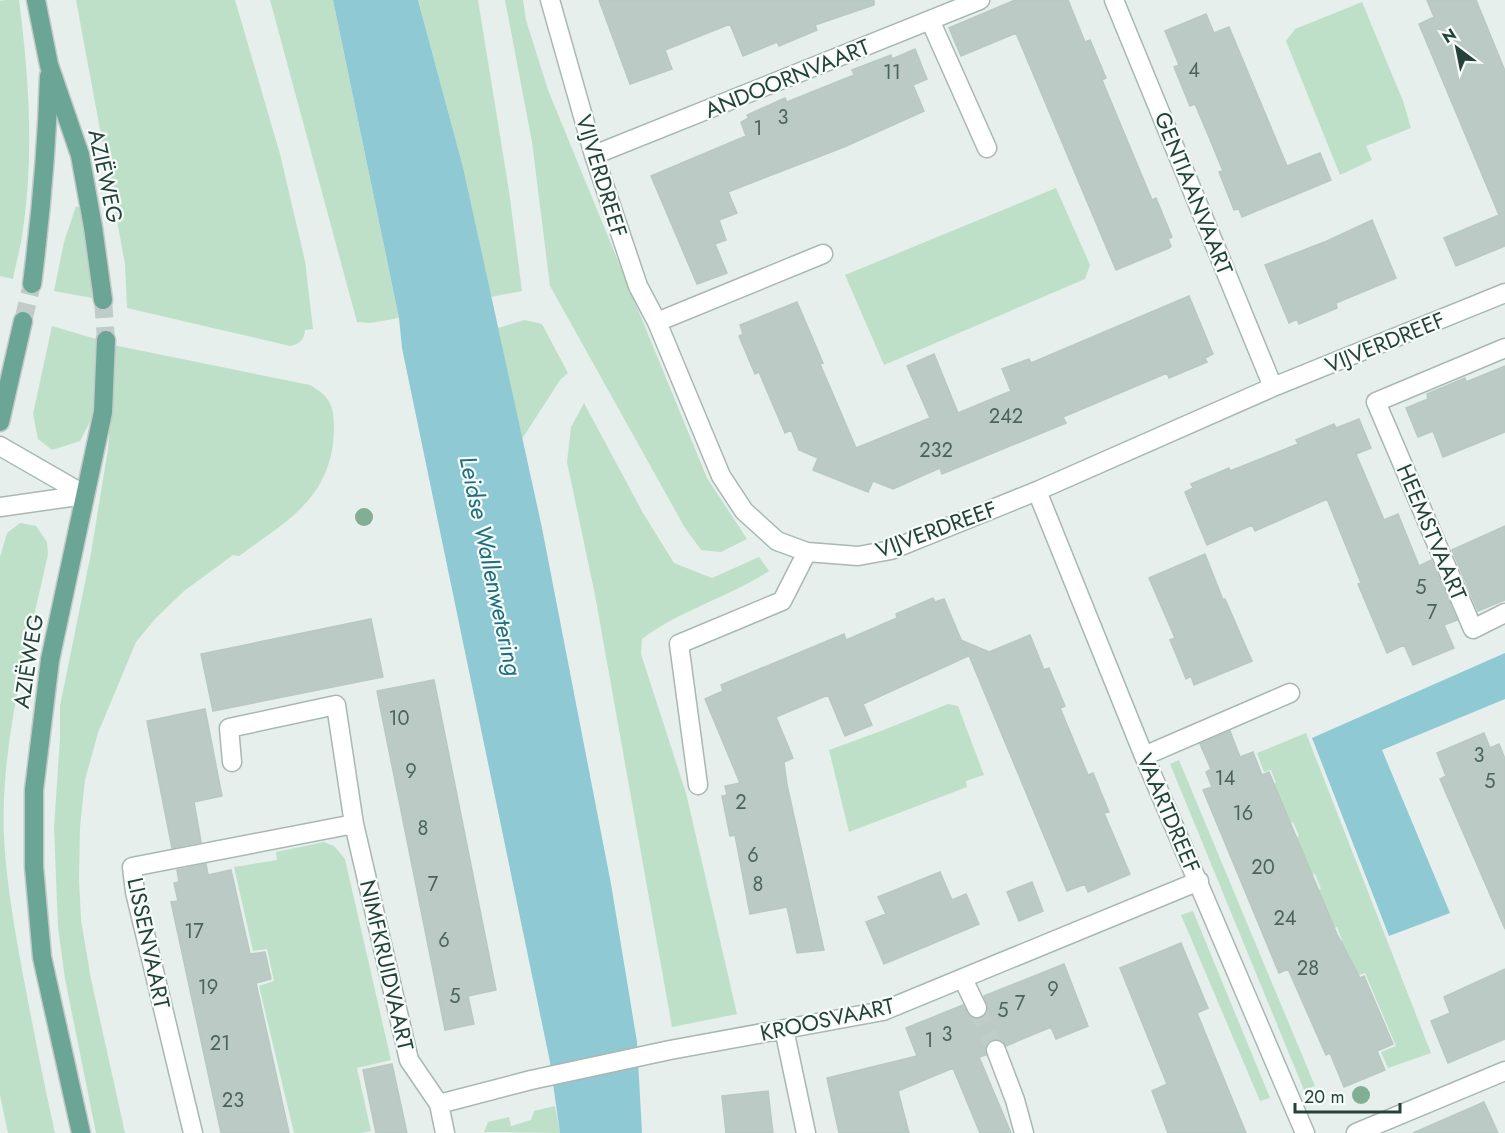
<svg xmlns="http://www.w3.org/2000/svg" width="1505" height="1133" font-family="Jost,sans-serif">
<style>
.green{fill:#bfe0c8}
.water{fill:#8ec9d4}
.building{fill:#bbcac4;stroke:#b8c9c2;stroke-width:1.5}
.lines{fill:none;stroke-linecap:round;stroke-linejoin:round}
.minor-tunnel{stroke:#bfccc8;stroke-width:18;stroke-dasharray:18 9;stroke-linecap:butt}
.major-tunnel{stroke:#bfccc8;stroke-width:18;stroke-dasharray:18 9;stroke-linecap:butt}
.minor-casing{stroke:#a8b8b2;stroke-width:21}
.major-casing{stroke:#c2cac8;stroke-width:21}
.minor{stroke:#fff;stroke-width:18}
.major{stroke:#6aa596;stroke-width:18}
.tree{fill:#80af93}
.labels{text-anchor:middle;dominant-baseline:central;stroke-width:4.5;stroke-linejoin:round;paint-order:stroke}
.number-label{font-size:20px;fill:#4a645c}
.street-label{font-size:22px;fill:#24423a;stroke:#f7fbf9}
.water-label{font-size:24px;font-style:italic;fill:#1c6f80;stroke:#f7fbf9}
</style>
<rect width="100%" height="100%" fill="#e6efeb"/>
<!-- green -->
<path class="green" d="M6,0H19C29,76 34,154 23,230C21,246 16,263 13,279L0,276V1Z
M76,0H235L280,154L305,261L313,329L305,330C304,340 300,344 290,346L127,308L125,264Z
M270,0H333L399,318L370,323L357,322Z
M418,0H478L509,191L522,291L491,297L463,167Z
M505,0H523L526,20L548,90L707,478L747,539L721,552L701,550L685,528L550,286L532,142Z
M1362,2L1403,101L1411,128L1366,146L1372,160L1340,175L1286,41L1295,29Z
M1056,188L1090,265L1085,279L884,365L845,275Z
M76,206L82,209L89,258L92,298L54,291L64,242Z
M524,320L542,324L568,373L560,380L522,439L498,328Z
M52,326L96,339L93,416L80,441L52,450L38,439L33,414Z
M113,345L310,385C331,397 334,406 334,430C332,498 288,520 239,556L233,555L184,591L155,619L136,642L98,733L85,780L80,827L79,879L81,920L91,979L125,1133H96L65,979L58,927L54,828L60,738V706L91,553L108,449L112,396Z
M584,403L643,513L674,563L712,578L759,557L769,571C729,597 680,610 642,639L641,654L686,793L737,1014L672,1027L595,595L567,462L571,427Z
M20,523L36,526L47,542L48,554C28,647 0,742 4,837C6,878 13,918 20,959C31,1017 42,1075 55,1133H8L0,1095V557L7,533Z
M948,704L958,706L984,775L966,781L967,787L849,832L829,750L881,731Z
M1306,733L1431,1053L1388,1068L1381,1052L1396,1046L1365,973L1350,978L1334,943L1342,940L1337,927L1331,929L1314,891L1321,889L1315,874L1308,876L1291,839L1299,836L1293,822L1286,824L1269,785L1276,783L1271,770L1264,772L1257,753Z
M1179,760L1315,1086L1304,1090L1170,764Z
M324,842L334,846L345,859L391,1060L357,1068L371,1131L361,1133H294L259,986L274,981L267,949L253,951L234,867L277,860L276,852Z
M1193,911L1270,1098L1260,1101L1181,915Z
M555,1106L560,1133L484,1132L488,1122L509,1117L511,1126L531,1120L534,1111Z"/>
<!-- water -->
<path class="water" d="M333,0H418L463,167L542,528L611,884L637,1042L642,1133H560L550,1062L402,348L399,318Z
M1505,653V699L1382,750L1450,913L1389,936L1312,738Z"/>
<!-- building -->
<path class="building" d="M599,0H874V5L815,25L817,30L779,46L777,42L743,56L730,24L665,50L672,69L630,84Z
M1015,0H1068L1085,42L1090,40L1106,78L1102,80L1152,200L1156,198L1172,237L1168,239L1171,246L1169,248L1116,270L1016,33L961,56L949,28Z
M1427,0H1476L1505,71V246L1456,266L1444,238L1499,215L1419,24L1434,17Z
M1206,14L1214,33L1229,27L1287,166L1320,153L1331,180L1242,217L1239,209L1234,210L1219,172L1223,171L1209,137L1195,104L1190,106L1174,67L1179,65L1165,31Z
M915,49L927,79L913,85L924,111L844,147L728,192L737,213L719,220L726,240L715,244L727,273L697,284L651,176L746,136L741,122L749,118L747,115L785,98L787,102L854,75L852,70L891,55L892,59Z
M1372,220L1396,278L1336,303L1337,308L1299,324L1297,319L1289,323L1265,265L1327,241Z
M1189,296L1213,354L1205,358L1207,362L1169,378L1167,373L1063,417L1066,423L942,474L940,468L893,489L873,481L868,492L813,470L818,458L799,450L791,430L785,433L759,372L755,374L739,336L743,334L740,325L797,302L823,363L820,364L856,448L930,418L907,366L934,354L958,413L1011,391L1002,369L1029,359L1031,363Z
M1505,366V432L1443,457L1433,431L1418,437L1406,408L1428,399L1427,394L1465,378L1466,382Z
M1359,419L1371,448L1356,454L1384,520L1398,514L1419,566L1431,560L1457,620L1444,625L1454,648L1413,665L1404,645L1387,653L1358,584L1361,583L1327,499L1255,531L1252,525L1207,545L1185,492L1193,488L1191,484L1229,468L1230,471L1298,444L1296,440L1334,424L1336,428Z
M1505,526V600L1478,611L1452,550Z
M1205,554L1223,600L1225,599L1252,661L1194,685L1191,676L1186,679L1178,659L1170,640L1175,638L1149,578Z
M933,598L935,602L944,599L968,656L863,704L872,725L845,736L828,695L776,717L793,758L784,762L787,785L824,950L797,953L787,907L750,914L735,835L730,836L722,796L727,795L725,786L740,783L705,699L723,691L721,685L844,634L846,640L897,618L896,614Z
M371,619L383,677L213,711L201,654Z
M1030,635L1044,670L1049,668L1065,706L1060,708L1088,775L1093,773L1109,812L1104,813L1130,874L1088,892L1085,884L1067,891L963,641L989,652Z
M434,680L496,990L468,996L474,1024L445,1030L377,691Z
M205,709L222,796L194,802L201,842L172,848L147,721Z
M1230,731L1240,757L1253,752L1262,775L1269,772L1337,934L1360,978L1364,976L1393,1044L1377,1051L1385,1070L1344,1087L1330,1053L1326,1055L1288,969L1279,973L1203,790L1212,787L1206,772L1211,769L1200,744Z
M1484,733L1490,748L1499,744L1505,759V929L1440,779L1446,776L1437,753Z
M206,864L208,875L231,870L250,954L265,952L271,979L256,983L289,1133H221L171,902L178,901L174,883L179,882L177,870Z
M940,872L952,900L966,894L979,924L884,964L866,922L886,914L878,897Z
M1032,882L1043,911L1019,921L1007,892Z
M1181,943L1208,1008L1197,1013L1246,1133H1168L1152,1091L1167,1084L1120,968Z
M1064,964L1088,1026L1056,1039L1051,1027L1006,1046L1003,1041L993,1039L987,1043L986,1055L979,1057L1011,1133H980L953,1068L898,1091L909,1133H839L827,1078L917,1056L906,1028L963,1005L970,1017L981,1018L988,1009L984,996Z
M1505,969V1039L1448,1063L1431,1021L1450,1013L1444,997Z
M392,1064L407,1133H376L363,1070Z
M768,1091L773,1133H726L722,1096Z
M1484,1102L1498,1133H1413Z"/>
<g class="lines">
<!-- minor-tunnel -->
<path class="minor-tunnel" d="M977,1008L996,1050"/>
<!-- major-tunnel -->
<path class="major-tunnel" d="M103,300L106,340
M23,321L32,284"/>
<!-- minor casing -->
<g class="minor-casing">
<path id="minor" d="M550,0L594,155L638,286L657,322L721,476L744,511L777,541L807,552L858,556L891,550L1037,491L1273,387L1505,293
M1114,0L1273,387
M930,20L987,148
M594,155L980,0
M657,322L823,254
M1505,348L1376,402L1473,629L1505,613
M0,446L85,495
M1037,491L1144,756L1305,1133
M0,507L85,495
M1144,756L1290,693
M232,762L229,728L336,705L354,824L409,1060L439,1104L445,1133
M698,785L679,644L782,601L807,552
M963,979L977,1008
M784,1029L806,1133
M996,1050L1015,1100L1024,1133
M439,1104L531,1080L670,1050L883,1011L1199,881
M193,1133L135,892L132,867L354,824
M1356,1133L1505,1071"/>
</g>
<!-- major casing -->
<g class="major-casing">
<path id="major" d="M36,0L49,65L80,155L93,227L103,300
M32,284C41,214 47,146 49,76
M0,422L23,321
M81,1133L42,957L34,867V790L50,660L103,412L106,340"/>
</g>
<!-- minor -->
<use href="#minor" class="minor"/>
<!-- major -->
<use href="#major" class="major"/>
</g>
<!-- trees -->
<g class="tree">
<circle cx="364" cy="517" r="9"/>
<circle cx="1361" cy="1095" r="9"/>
</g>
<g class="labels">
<!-- number labels -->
<g class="number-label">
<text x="1194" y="70">4</text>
<text x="892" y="72">11</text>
<text x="783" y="117">3</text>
<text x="758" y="128">1</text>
<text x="1006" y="416">242</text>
<text x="936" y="450">232</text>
<text x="1421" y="587">5</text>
<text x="1432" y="612">7</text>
<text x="399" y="718">10</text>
<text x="1479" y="755">3</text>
<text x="411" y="771">9</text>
<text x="1225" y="778">14</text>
<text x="1490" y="781">5</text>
<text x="741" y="802">2</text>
<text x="1243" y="813">16</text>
<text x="423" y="828">8</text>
<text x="753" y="855">6</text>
<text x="1263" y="867">20</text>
<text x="433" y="884">7</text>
<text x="758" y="884">8</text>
<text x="1285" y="918">24</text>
<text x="194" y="931">17</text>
<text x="444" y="940">6</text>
<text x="1308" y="968">28</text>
<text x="208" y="987">19</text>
<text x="1053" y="989">9</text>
<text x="455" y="996">5</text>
<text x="1020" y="1003">7</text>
<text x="1003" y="1010">5</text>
<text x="947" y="1034">3</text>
<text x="929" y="1040">1</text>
<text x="220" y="1043">21</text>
<text x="233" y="1100">23</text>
</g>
<!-- street labels -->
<g class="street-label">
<text transform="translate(787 78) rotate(-22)">ANDOORNVAART</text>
<text transform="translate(106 176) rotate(78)">AZIËWEG</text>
<text transform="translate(602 176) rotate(73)">VIJVERDREEF</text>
<text transform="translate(1194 193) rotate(68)">GENTIAANVAART</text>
<text transform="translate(1385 342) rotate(-22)">VIJVERDREEF</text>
<text transform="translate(936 529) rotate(-20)">VIJVERDREEF</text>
<text transform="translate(1432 532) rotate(67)">HEEMSTVAART</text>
<text transform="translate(28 661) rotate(-81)">AZIËWEG</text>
<text transform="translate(1169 813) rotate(67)">VAARTDREEF</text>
<text transform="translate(149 943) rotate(78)">LISSENVAART</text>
<text transform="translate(387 965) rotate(77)">NIMFKRUIDVAART</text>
<text transform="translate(827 1019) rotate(-12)">KROOSVAART</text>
</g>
<!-- water labels -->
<g class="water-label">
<text transform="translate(491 566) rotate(78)">Leidse Wallenwetering</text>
</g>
</g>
<!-- north arrow -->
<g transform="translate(1457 48) rotate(328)" stroke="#f7fbf9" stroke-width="4.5" paint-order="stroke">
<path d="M0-4.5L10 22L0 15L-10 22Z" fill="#24423a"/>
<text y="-9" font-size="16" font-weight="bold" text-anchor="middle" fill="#24423a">N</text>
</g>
<!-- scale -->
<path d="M1295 1103v9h105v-9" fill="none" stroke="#24423a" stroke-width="3"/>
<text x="1304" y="1103" font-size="18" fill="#24423a" stroke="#f7fbf9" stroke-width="4.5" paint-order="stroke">20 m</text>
</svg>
